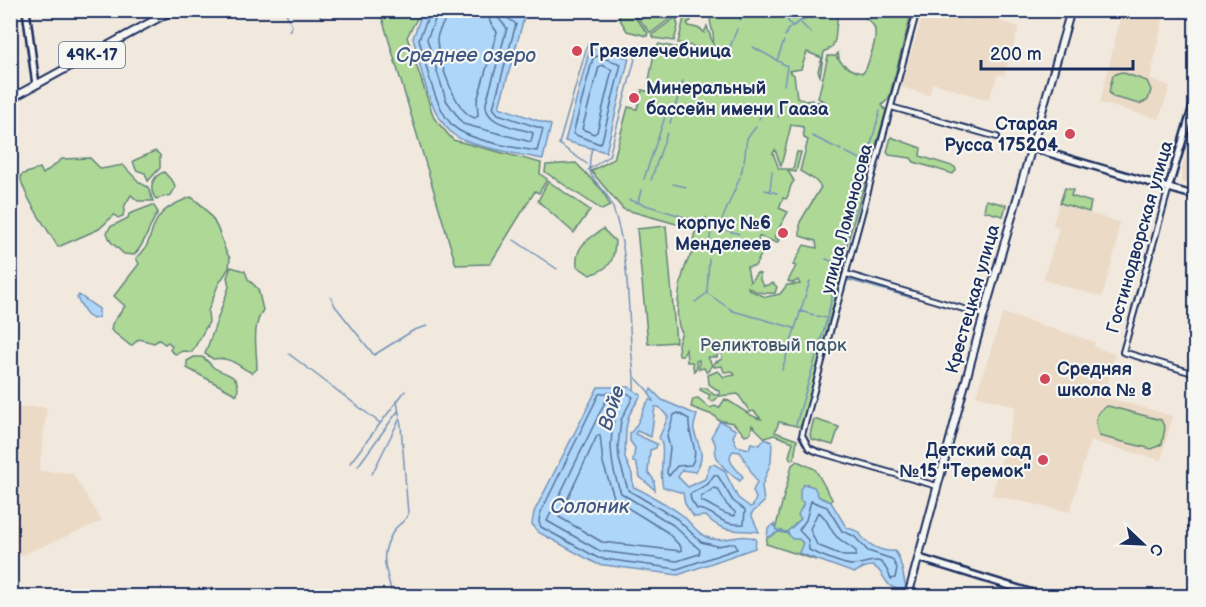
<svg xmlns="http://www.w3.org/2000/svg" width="1206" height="607" font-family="'Balsamiq Sans',sans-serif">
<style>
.built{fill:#ebdac6}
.green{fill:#add896;stroke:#64847a;stroke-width:1.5;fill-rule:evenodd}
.water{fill:#aed6f8;stroke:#7393ba;stroke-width:1.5}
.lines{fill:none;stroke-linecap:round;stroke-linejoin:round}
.shore{stroke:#56729c;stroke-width:1.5}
.stream{stroke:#7393ba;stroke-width:1.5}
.minor-casing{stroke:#1b2f5e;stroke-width:8}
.tertiary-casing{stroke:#1b2f5e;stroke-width:10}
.secondary-casing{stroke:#1b2f5e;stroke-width:10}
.primary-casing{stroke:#1b2f5e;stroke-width:10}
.minor{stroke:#f6f6f2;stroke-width:4}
.tertiary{stroke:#f6f6f2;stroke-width:5}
.secondary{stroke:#f6f6f2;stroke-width:5}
.primary{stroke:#f6f6f2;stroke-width:6}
.poi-dot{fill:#d1495b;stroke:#f6f6f2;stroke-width:2}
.labels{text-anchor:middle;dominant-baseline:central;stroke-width:4.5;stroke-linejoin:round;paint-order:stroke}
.shield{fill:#f6f6f2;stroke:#5d6b8a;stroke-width:1.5}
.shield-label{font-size:16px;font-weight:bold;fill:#1b2f5e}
.poi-label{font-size:18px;font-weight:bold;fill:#1b2f5e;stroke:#f6f6f2;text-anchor:start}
.street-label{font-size:18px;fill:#1b2f5e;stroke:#f6f6f2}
.park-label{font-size:18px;fill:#40596c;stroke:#f6f6f2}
.water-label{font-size:20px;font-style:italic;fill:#405984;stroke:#f6f6f2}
</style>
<rect width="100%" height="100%" fill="#f1e9de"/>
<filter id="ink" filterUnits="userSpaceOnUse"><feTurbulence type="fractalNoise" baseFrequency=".0167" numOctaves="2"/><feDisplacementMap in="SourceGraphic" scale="12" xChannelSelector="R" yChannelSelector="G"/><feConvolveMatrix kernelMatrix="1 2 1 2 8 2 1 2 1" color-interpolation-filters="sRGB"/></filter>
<g filter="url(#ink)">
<!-- built -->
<path class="built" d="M924,10L967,21L970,12L1019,27L1004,75L998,74L988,100L933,83L929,95L901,87Z
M1126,11H1151L1164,15L1150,79L1170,86L1159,119L1100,103L1120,20H1123Z
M1195,122L1196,186H1195L1181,182L1182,169Z
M1059,204L1119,222L1116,248L1102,297L1047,281L1044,277L1059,229L1053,224Z
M1003,313L1095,342L1094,347L1115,354L1105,397L1173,416L1161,460L1090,441L1070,512L992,495L1016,407L976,395Z
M11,407H47L39,471L72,473L102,521L20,556L11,542Z"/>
<!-- green -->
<path class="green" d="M380,11H421L407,37L434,118L453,140L541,163L540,174L547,179L539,193L535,191L490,264L456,265Z
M621,11H629L648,33L647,36L627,31L619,18Z
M631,11L677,10L680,11L651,33Z
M711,11H838L835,40L832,47L824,52L820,76L818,71L822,58L807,52L801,69L789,71L794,75L797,97L804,101L813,100L815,105L817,102L824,101L818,98L828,56H836L838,53L839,58H837C844,66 852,72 863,73L866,69C869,59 880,35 873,25C869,19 863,18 860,11H912L889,98L882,105L886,111C873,157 858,205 845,252L848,257L842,271L805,416L800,427L779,422L775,432L797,440L794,459L791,460L789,456L793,442L774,435L765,438L752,425L751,433L745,435L733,423L718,420L715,416L691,407L693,399L698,398L710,408L715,406L719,408L725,399C737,405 750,417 761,419L754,411L750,412L738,394L719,396L713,402L708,399L710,395L700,390L701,388H707L714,395H718L720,392L709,384L708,375L718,371L724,377L735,375L732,371L724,372L722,366L714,367V363L722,359L721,346L715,348L718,353L717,357H708L712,365L707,373L704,368L699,369V360L696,361L697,367L694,371L692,362H687L686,349L683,355H679L678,344L682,332C671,322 682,257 695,251L692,245L695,232L704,229L706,217L701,226L687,227L623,209L591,171L614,159L628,107L637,109L642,90L654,93L655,88L648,86L655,48L659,44L684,49L688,53L697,51V47L678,43L685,14L691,21L687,23L689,26L701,29L704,33L707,26L713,44C716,32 707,24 711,11ZM791,125L803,127L804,138L808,140L800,171L815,180L821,187L800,222V236L816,241L817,248L804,245L793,265L796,266L788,281L793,283L798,280L800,284L787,285L780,294L766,297L749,290L748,287C755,292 765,294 775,293L777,287L773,283L764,286L760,280V274L757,273L750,282L747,267L755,266L766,246L758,240L759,236L777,243L779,240L774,237L788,212L779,208L783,198L786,199C791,193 788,187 794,181L788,171L796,172L801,152H797L793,169H779L773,153L775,150L781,166Z
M676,17L678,26L674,41L654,38L652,35Z
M1121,72L1147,81L1151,90L1148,100L1140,104L1113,97L1109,92L1113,75Z
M891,137L921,148L920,156L955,167L956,170L953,174L914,162L911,158L889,155L887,152Z
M155,151L160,155V168L148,181L145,173L136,170L133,161Z
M90,158L101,169L123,165L140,183L148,187L153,201H138L131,195L125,205L123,216L118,218L114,215L99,229L58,247C50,233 18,188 21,175L40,168L43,174L62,159Z
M576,163L603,191L610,206L602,210L545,172L546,165Z
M164,172L174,183L175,188L171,195L156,199C148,189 152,176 164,172Z
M548,181L590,210L574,233L538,201Z
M1065,188L1073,190L1071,196L1091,202L1089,212L1060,203Z
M191,197C207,207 216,221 222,240C225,248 224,251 230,258L229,268L218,285L208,311L209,322L192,352L183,351L175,354L170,350L172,346L168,342L165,344L159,340L154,343L139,339L131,346L111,330L112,324L125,306L114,296L139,264L136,258C149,248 148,240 154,226C160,209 176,203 191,197Z
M986,200L1006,205L1003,216L984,211Z
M153,205L158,212C148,227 147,242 134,255L124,254L111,242L107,233L110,227L128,218L129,214Z
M666,226L676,342L648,344L637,229Z
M603,229L615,241C614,263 610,268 590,275L577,266C575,246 587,240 603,229Z
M231,267L245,271L248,279L258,289L263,310C251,328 257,349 257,369L252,373C238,366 230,356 213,359L205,354L229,287L227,277Z
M194,357H202C207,360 210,364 213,367C224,375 242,373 237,395L187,368V361Z
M1108,406L1161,420L1165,428L1162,444L1152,449L1099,436C1095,423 1093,411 1108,406Z
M814,419L839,427L833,445L811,439L810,434Z
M797,461L815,469L832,499L831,502L819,497L807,484L801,519L787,532L775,530L792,465Z
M778,532C788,533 798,535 804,545L799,553L816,560L766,544L767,538Z"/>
<!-- water -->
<path class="water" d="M428,10L503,11L524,18L499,107L551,125L543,159C523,155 468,146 454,135C427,112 422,70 413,38L421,16Z
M590,48L629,58L606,152L565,141Z
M79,295L99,309V317L93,319L87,315L77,298Z
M598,387H629L641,395L629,415L626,429L625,458L632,474L633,487C642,490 673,508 682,515C690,522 696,532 706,537C722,545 741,531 756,539L755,548L678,575L597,564L538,532L532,524L534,512Z
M651,389L662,400L697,415C696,419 693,426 694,430C697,445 708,454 695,472L682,470L678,477L688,487L705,479L710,465L714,464L724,470L738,498L750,507L753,506L756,498L753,491L757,482L740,452L733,451C724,461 738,469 743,477L740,481C732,476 719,465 716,455C714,447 718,444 711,437L720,421L736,430L733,437L737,446L749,449L751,443L759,445L765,439L772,442L771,462L762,486L764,502L751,514L759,532C736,529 723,534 706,516L694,517L685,504L683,493L663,487C658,473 667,446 659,438L668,417L659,407H655L651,437L637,431L635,434L657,444L656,448L650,450L648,472L654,480L655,490L640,477L636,463L633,462L635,448L630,441V433C639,427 641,410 649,400L653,401L649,393Z
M804,484L814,487L819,497L831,502L846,527L859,532C864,543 882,553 895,551C903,562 903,577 906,588L901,591L890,586C877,571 879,557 854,573L799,553L803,543L799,539H792L788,533L778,532L767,538L768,529L774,524L776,530L787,532L801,519L798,515L804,503L800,500V489Z"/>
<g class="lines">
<!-- shore -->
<path class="shore" d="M431,10L419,39C426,64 436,118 460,131C479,142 515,148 537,151L543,129L498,114L493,108L516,24L506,17L505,10
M439,10L427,39L446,100L463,124L531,142L533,133C517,127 484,125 486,103L507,28L499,19L497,10
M448,10C447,22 436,30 437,41C439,60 455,113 475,118L478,116L477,101L497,32L490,22L488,10
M597,56L621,64L602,141L600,144L573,134L593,58Z
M602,65L612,70L597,132L594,134L582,129L599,67Z
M604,393H627L633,397L621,420L618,446L619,459L628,490L677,519L701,542L717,546L735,543L737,549L677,569L598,558L541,527L539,522L540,514L599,394Z
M606,400H618L620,403C607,432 609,464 621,493L673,525L700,550L699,554L677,561L600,551L547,521Z
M678,413L689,419C687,435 701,451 691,465L677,466L669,476L667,473L670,448L667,436L674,415Z
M600,435L603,463L615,500L667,532L681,547V551L602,542L559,517L597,436Z
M714,475L718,476L733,501L745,510L744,524C716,526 718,511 697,509L691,500L690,494L708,484Z
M714,488L718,489L727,505L735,512V516C722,515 713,505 701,501V497Z
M811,501L827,507L842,531L854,536L868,551L892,559L897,568L895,578L891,579C880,551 875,563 854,565C845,566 818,554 809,550L808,540L799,530L806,520Z
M818,512C827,516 829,529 836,536C842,542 850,546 856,551V556H844L817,545L810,529Z"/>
<!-- stream -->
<path class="stream" d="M317,10L321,18
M781,12L792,26
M286,13L292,26L289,31
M740,20L742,10
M801,23L811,33
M785,36L788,29L812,14V10
M753,47L787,66L784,85
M727,55L737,29
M777,60L784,41
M778,117L781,104
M759,119L763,110
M670,123L683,81
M812,136L841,150
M592,148C583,186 601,176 613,208C628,250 628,300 631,345C632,361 635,375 634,390
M845,152L865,161
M744,162L747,138L756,127
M587,164L559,144L588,43L636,55L609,156L588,170
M741,174L743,165
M644,179L668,108
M651,180L667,133
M673,184L686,187
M765,190L777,193
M770,191L772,171
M629,200L704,223
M638,203L641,190
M707,224L739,234
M719,227L740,177
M514,240L557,269
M709,253L711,227
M709,259L707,293L733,311L794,328
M826,259L839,264
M846,282L849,280L909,297
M331,297L335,306L374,355L414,330L427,326
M695,302L706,294
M800,311L814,315
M817,316L826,318
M289,354L380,423
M782,370L810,281
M636,378L649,392
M796,424L827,319L842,252L880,111
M350,463L405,391
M358,466L398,411
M372,474L400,418
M10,591L13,596
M916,592L926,596
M392,596C388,570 377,559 393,532C397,524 405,523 408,514L401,425L397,401"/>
<!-- minor casing -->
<g class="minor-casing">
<path id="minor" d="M917,10L802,435L809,448L818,452L937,486
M891,107L997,137
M1169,187L1123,352L1196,374
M846,274L984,315"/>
</g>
<!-- tertiary casing -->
<g class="tertiary-casing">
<path id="tertiary" d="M1032,148L1196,196
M1169,186L1196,96
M1192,596L1196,592"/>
</g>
<!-- secondary casing -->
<g class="secondary-casing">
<path id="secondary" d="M26,10L36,85
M919,558L1042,596"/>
</g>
<!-- primary casing -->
<g class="primary-casing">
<path id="primary" d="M1185,10L1196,13
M10,99L173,10
M908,596L977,339L1071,10"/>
</g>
<!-- minor -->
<use href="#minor" class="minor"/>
<!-- tertiary -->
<use href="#tertiary" class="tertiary"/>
<!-- secondary -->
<use href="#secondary" class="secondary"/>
<!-- primary -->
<use href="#primary" class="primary"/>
</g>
</g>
<!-- markers -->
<g class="poi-dot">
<circle cx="577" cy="51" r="6"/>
<circle cx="634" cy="98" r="6"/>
<circle cx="1070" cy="134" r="6"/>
<circle cx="783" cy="233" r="6"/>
<circle cx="1045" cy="379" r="6"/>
<circle cx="1043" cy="460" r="6"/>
</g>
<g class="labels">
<!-- shield labels -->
<rect class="shield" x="59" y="42" width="66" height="26" rx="4.5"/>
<g class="shield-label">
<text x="92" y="55">49К-17</text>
</g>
<!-- poi labels -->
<g class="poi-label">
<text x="589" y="51">Грязелечебница</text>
<text x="646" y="88">Минеральный<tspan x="646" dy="21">бассейн имени Гааза</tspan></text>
<text x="1058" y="124" text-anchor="end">Старая<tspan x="1058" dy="21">Русса 175204</tspan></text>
<text x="771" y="223" text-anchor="end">корпус №6<tspan x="771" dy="21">Менделеев</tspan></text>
<text x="1057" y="369">Средняя<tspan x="1057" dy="21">школа № 8</tspan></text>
<text x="1031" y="450" text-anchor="end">Детский сад<tspan x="1031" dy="21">№15 "Теремок"</tspan></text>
</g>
<!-- street labels -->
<g class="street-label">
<text transform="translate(847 219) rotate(-75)">улица Ломоносова</text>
<text transform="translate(1140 237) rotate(-74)">Гостинодворская улица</text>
<text transform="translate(973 299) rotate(-74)">Крестецкая улица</text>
</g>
<!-- park labels -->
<g class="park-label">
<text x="773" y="345">Реликтовый парк</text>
</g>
<!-- water labels -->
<g class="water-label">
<text x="466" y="56">Среднее озеро</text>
<text transform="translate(612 408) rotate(-72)">Войе</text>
<text x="590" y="507">Солоник</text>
</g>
</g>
<!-- margin -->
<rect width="1206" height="607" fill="none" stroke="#f6f6f2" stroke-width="36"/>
<rect x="18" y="18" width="1170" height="571" fill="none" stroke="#1b2f5e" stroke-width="2" filter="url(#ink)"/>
<!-- north arrow -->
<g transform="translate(1143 544) rotate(113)" stroke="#f6f6f2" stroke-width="4.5" paint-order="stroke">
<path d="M0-4.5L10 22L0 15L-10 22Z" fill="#1b2f5e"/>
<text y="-9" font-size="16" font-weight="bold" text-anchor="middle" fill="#1b2f5e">С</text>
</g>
<!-- scale -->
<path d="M981 60v9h152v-9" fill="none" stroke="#1b2f5e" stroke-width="3"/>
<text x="990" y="60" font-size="18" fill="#1b2f5e" stroke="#f6f6f2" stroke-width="4.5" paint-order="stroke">200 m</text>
</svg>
